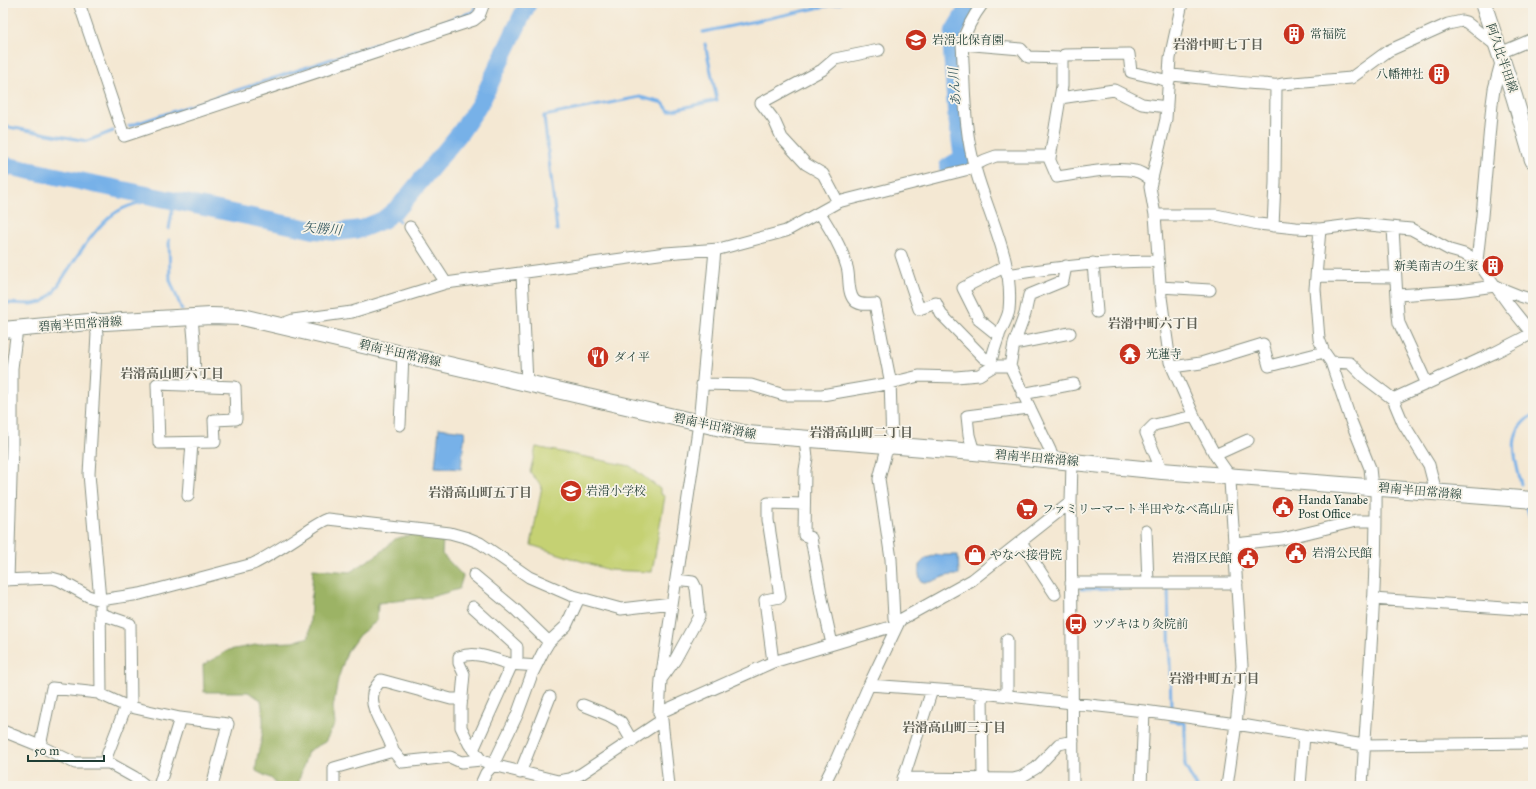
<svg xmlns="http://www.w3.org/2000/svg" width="1536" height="789" font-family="'IM FELL Great Primer','Noto Serif JP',serif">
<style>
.green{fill:#c5d173;stroke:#728754}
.forest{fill:#9cb365;stroke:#5e784c}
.water{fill:#77b1e8;stroke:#4b778e}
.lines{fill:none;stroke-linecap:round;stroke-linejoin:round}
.stream{stroke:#77b1e8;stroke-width:3}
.river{stroke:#77b1e8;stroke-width:18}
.minor-casing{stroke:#8a9284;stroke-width:13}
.secondary-casing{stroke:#8a9284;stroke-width:18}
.minor{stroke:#fff;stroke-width:11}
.secondary{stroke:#fff;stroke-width:16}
.labels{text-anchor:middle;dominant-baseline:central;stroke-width:3.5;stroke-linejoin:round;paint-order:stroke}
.poi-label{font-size:12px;fill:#1f3d34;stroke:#f7f3e8;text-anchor:start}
.street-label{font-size:12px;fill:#1f3d34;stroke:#f7f3e8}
.neighbourhood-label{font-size:13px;font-weight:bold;fill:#5f6055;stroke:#f7f3e8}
.water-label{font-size:13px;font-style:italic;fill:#355a61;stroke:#f7f3e8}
</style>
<rect width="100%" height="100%" fill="#f7f3e8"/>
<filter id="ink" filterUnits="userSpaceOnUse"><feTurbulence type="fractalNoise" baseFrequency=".025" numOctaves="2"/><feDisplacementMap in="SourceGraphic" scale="8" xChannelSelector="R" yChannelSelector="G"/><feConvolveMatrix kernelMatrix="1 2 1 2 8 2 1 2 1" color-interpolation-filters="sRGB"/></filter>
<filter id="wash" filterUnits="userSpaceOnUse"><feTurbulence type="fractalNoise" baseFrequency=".012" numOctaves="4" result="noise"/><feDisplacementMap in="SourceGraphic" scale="16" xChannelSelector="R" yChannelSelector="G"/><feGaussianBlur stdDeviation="0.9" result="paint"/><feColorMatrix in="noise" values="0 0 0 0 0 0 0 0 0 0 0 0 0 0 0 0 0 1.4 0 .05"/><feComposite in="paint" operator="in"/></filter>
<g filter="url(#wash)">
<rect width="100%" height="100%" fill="#f4e8d3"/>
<!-- green -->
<path class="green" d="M536,447L630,466L660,489V494L665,496L652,572L609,570L531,545L542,486L530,472Z"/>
<!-- forest -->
<path class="forest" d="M413,534L443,539L442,554L463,576L459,589L431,597L378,603L377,621L359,635L347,652L338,679L333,708L335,724L325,742L308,751L299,780L301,786H278L272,779L256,771C256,756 260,749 262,736C264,724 263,712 261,700L248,692H204L203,665L229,650L266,643L293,642L309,637L313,569L350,572L380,553L395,539Z"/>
<!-- water -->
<path class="water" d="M439,428L465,431L461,469L435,467Z
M937,555H958L959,575C955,575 951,575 946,576C938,578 930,585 921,581L919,575V565L926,558Z"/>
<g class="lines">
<!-- stream -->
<path class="stream" d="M703,32L841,3
M3,126L87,141L113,131
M129,126L473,12L477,3
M393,212L399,221
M169,229L174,200
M557,230L544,116L640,97L663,103L669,111L717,100L705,44
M169,240L170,280L182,310
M3,303L32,304L43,302L53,293C69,270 95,223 120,210C135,202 151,200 167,199
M1521,484C1515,458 1505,431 1533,415
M1527,507L1533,529
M1165,588H1168L1171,707
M1081,589L1129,588
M1171,721L1185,723V766L1196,786"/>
<!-- river -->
<path class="river" d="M3,165L314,230L337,232L361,229L383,220L400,206L460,133L481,102L528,3
M948,167L963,158L956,111L952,51L954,31L971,3"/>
</g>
</g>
<g filter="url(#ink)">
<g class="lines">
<!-- minor casing -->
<g class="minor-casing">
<path id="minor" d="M79,3L124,136L474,20L479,16L484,3
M983,3C974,15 966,29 962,44C965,87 963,130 976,171C989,217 1014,261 1009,310C1008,318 1002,327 999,335C996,344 993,353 991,361L994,366H1010L1050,450L1053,459
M1182,3L1170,58L1166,119L1150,187L1155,215L1161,297L1170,362L1194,416L1215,455L1229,475L1230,481L1242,666L1236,724L1227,786
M962,44L1021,49L1028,57L1062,58L1064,55L1129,54L1131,72L1169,81
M1500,53L1533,39
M1169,75C1201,77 1232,83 1263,84C1270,84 1275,87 1282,84L1351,78L1388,51L1448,24L1462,21L1466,22L1498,47
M1060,98L1114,90L1142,104L1167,107
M1050,158L1062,86V58
M838,202L823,174L806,164L782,138L774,120L761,103L822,70L835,59L879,50
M820,213C830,229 842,248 847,267C850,276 847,292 854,300C859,306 868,304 875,304L890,379L892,446L886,452L879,479L891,559L894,618L897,625
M1155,215H1216L1258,224L1296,228L1320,229L1359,224L1411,229L1450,250L1464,254L1477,261L1509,305L1533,335
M1273,226L1275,183L1276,86
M410,227L446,283
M1393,228L1398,315L1399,323L1427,384
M1320,229L1315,289L1319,339L1324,352L1331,362L1351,421L1370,468L1372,487
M901,255L919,309L936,303L941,314L984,358L991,361
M1477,261L1482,216L1492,104L1494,89L1502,59
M1093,263L1097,312
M522,274L527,383
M1007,275C1057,267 1106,261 1157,261
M1316,276L1395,277
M1160,287L1210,290
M1397,295L1458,291L1495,286L1520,296L1533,300
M192,317L194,340L195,385
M95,322L97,334L89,474L100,600L101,695
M279,325L293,320L352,312L446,283L666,253L719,249L786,231L838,202L965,170L985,160L996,156H1048L1057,177C1078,174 1114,166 1135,171C1141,172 1146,176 1151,180
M999,336L979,320L963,288L1006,266
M1014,344L1070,333
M1331,362L1350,363L1364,377L1393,399L1403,423L1429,465L1436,492
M1010,366L1014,344L1025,314L1029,295L1063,281L1066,266
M1172,367L1201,363L1263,344L1269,366L1324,352
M157,384L235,387L236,419L214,420L215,442L159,443Z
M702,384L751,385L784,395H822L886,384L919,376L956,377L979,375L994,366
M1022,394L1074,384
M1393,399L1494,353L1533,333
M400,425L403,354
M805,439L807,458L805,470L804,535L811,538L822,599L832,644
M974,452L969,435L967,416L1029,408
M1215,455L1248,440
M1072,462L1071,502L1073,786
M1162,471L1146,433L1154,425L1194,416
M188,496L192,443
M1146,531L1148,582
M1021,542L1055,594
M1235,544L1282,539L1356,521H1376
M474,575L516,610L549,642
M3,580L52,578L59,580L88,596L100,600L140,594L253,564C271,555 287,544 304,533C312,528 318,523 328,519L450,533L468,538L480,543L529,577L570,595L621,609L672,603
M8,580L12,445V368L17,329
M1071,583H1237
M1373,599L1533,610
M473,607L517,647V664
M101,614L130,624L131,707
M1007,640V696
M773,662L765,600L780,597L768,520V503L804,504
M536,666C528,665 519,665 511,664C493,660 478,650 459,657V663L464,674L461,707V727L469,744L481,760L493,765L517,715L532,674L543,652L549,642L566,626L579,598
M662,678L675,660L699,616L696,588L693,582L676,580
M869,685L982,693L1144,711L1236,724L1364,745L1533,743
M982,693L983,778
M583,705L608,715L621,722L632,741
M659,713L773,662L897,625
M3,731L40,746L75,763H109L134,777L146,786
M40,746L52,688L98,693L126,706L180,718L228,724L212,786
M473,750L512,664
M393,751L402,762L450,757L461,762L481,760
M104,763L126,706
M520,773L550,697
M903,778L1013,779L1021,777L1036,768L1059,744L1073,741
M159,786L180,718
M334,786V768L393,751C389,733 369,711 373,694C373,689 378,684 381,680L451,699H462
M480,786L486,773L493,765L558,781L570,779L581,774L662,720
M669,786L662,720L659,713L661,680L699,423L715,250
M823,786L836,760L869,685L900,620L972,580L1071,502
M901,786L932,690
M1141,786L1144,711
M1300,786L1304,735
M1362,786C1368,687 1377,587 1376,487"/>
</g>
<!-- secondary casing -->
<g class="secondary-casing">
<path id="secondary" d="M1483,3L1514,96L1533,160
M3,330L89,322H105L211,316L242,317L747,434L974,452L1162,471L1533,500"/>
</g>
<!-- minor -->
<use href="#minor" class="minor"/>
<!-- secondary -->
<use href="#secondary" class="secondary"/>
</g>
</g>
<!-- icons -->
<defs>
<g id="building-disc" transform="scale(1.15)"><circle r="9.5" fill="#c8321e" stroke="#f7f3e8"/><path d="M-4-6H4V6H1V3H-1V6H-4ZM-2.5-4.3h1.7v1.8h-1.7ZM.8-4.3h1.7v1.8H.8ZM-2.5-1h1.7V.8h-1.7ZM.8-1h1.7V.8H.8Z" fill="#fff"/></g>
<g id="school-disc" transform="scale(1.15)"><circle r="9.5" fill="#c8321e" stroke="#f7f3e8"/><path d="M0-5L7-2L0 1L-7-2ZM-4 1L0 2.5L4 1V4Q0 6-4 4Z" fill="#fff"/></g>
<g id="temple-disc" transform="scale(1.15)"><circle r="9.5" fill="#c8321e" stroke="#f7f3e8"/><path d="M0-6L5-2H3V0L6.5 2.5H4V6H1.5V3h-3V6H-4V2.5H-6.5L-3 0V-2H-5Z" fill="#fff"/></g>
<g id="restaurant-disc" transform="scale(1.15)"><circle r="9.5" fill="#c8321e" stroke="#f7f3e8"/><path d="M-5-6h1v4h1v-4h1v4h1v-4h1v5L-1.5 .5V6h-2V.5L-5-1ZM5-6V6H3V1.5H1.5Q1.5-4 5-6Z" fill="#fff"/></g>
<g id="civic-disc" transform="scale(1.15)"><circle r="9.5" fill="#c8321e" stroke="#f7f3e8"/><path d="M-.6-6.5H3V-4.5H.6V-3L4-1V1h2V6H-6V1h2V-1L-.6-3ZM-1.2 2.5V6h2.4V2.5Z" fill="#fff"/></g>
<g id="supermarket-disc" transform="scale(1.15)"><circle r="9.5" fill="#c8321e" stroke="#f7f3e8"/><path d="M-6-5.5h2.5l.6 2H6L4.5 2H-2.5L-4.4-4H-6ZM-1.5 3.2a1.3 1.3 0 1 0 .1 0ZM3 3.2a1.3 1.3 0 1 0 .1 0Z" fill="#fff"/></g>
<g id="shop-disc" transform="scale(1.15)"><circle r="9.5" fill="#c8321e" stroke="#f7f3e8"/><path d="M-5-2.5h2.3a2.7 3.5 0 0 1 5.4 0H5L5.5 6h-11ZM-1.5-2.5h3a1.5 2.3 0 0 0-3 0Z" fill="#fff"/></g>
<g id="bus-disc" transform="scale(1.15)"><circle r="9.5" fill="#c8321e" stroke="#f7f3e8"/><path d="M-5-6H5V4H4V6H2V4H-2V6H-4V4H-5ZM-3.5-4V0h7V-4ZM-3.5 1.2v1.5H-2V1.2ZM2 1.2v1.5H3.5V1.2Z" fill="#fff"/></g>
</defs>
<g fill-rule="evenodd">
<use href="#building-disc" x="1294" y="34"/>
<use href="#school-disc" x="916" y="40"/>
<use href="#building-disc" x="1439" y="74"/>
<use href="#building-disc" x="1493" y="266"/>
<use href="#temple-disc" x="1130" y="354"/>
<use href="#restaurant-disc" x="598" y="357"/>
<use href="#school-disc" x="571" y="491"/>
<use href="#civic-disc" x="1283" y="507"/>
<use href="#supermarket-disc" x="1027" y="509"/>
<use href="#civic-disc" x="1296" y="553"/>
<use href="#shop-disc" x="975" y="555"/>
<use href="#civic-disc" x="1248" y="558"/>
<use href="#bus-disc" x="1076" y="624"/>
</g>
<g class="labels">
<!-- poi labels -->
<g class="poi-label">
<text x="1310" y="34">常福院</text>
<text x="932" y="40">岩滑北保育園</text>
<text x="1424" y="74" text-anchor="end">八幡神社</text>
<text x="1478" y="266" text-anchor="end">新美南吉の生家</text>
<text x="1146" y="354">光蓮寺</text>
<text x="614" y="357">ダイ平</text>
<text x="586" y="491">岩滑小学校</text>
<text x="1298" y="500">Handa Yanabe<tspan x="1298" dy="14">Post Office</tspan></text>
<text x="1042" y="509">ファミリーマート半田やなべ高山店</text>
<text x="1312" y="553">岩滑公民館</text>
<text x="990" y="555">やなべ接骨院</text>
<text x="1232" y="558" text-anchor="end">岩滑区民館</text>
<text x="1092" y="624">ツヅキはり灸院前</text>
</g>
<!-- street labels -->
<g class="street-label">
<text transform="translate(1502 58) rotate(71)">阿久比半田線</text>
<text transform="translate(80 324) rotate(-4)">碧南半田常滑線</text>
<text transform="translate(400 353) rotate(13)">碧南半田常滑線</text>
<text transform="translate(715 426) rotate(12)">碧南半田常滑線</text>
<text transform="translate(1037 458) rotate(5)">碧南半田常滑線</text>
<text transform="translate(1420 491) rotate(5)">碧南半田常滑線</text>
</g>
<!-- neighbourhood labels -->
<g class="neighbourhood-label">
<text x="1218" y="45">岩滑中町七丁目</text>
<text x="1153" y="324">岩滑中町六丁目</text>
<text x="172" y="374">岩滑高山町六丁目</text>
<text x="861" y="433">岩滑高山町二丁目</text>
<text x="480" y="493">岩滑高山町五丁目</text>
<text x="1214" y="679">岩滑中町五丁目</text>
<text x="954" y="728">岩滑高山町三丁目</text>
</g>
<!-- water labels -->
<g class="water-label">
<text transform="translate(955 87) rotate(-95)">あん川</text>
<text transform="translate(322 229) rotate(5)">矢勝川</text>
</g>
</g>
<!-- margin -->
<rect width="1536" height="789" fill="none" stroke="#f7f3e8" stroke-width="16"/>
<!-- scale -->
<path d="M28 755v6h76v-6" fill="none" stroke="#1f3d34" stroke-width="2"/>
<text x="34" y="755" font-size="12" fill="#1f3d34" stroke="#f7f3e8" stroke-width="3" paint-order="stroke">50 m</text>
</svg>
